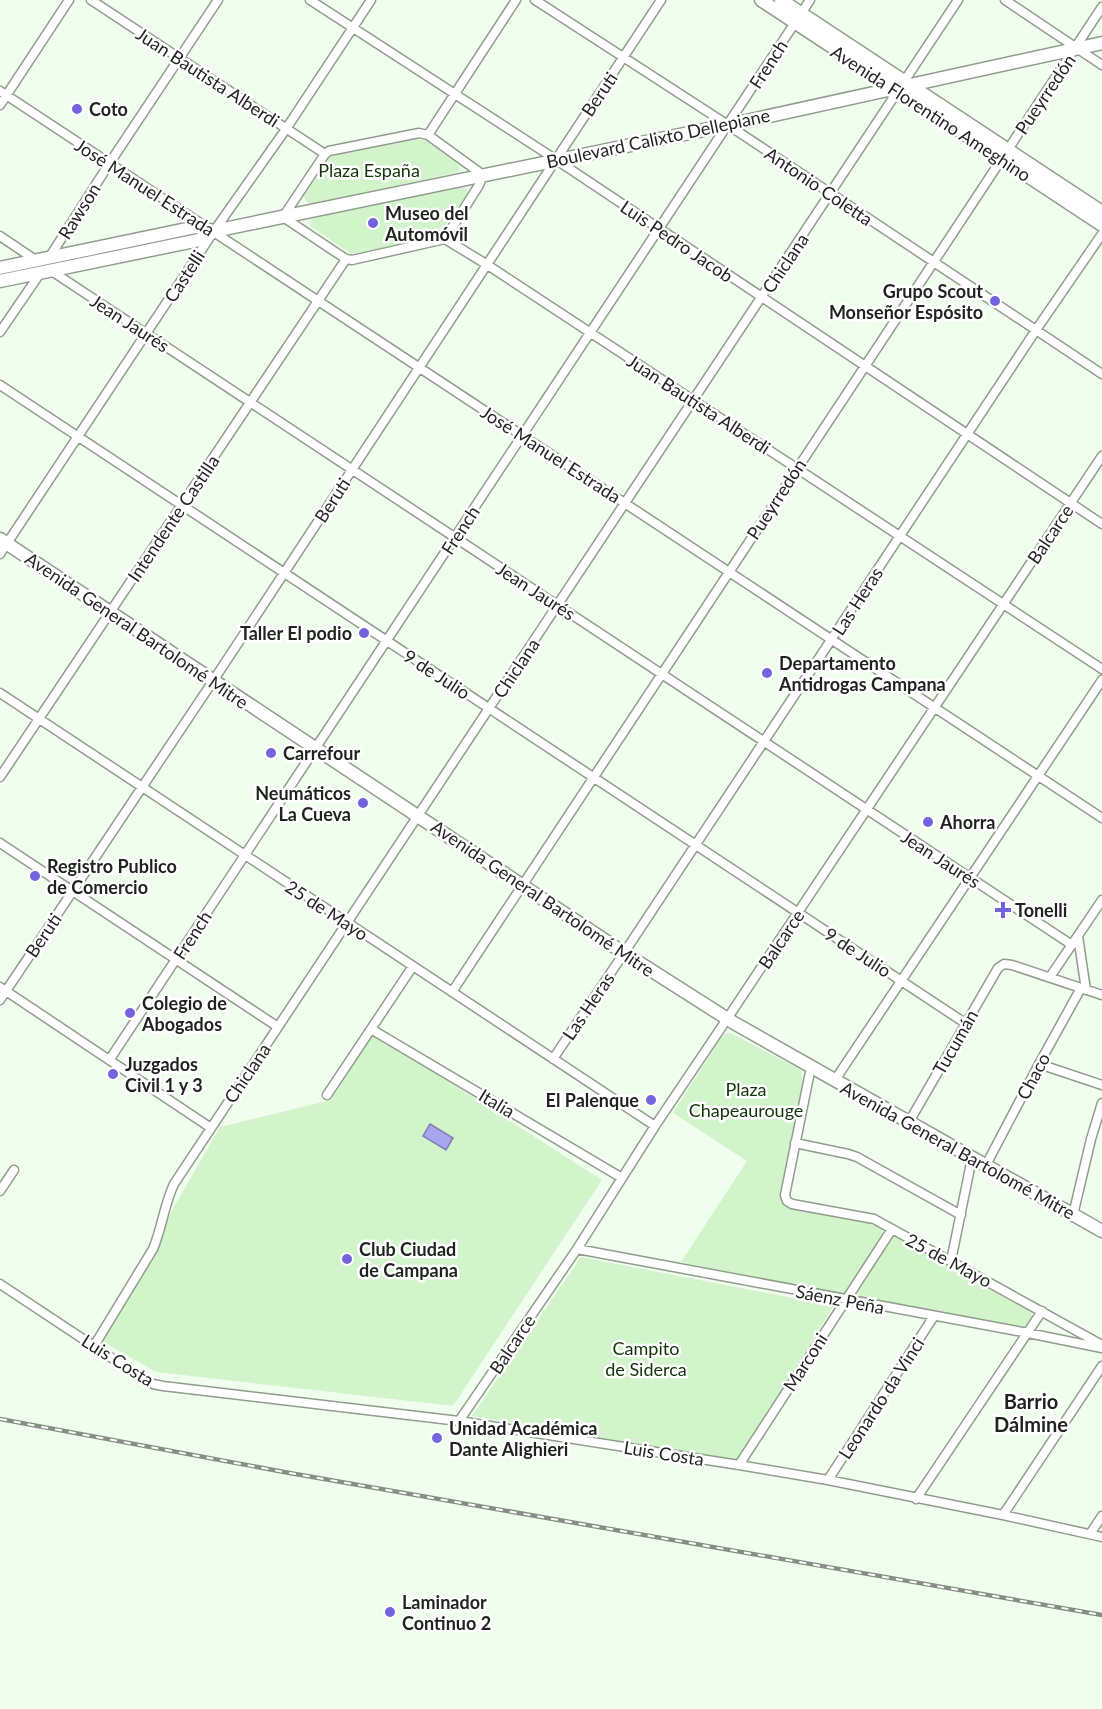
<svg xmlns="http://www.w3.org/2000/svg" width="1102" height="1709" font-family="Lato,sans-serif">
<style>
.green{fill:#d2f4ca}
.water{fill:#a8a6ef;stroke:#7f7fb0;stroke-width:1.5}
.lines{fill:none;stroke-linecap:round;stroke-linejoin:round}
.street-casing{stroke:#909d8d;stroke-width:11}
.secondary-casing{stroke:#909d8d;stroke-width:15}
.street{stroke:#fff;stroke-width:8}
.secondary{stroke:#fff;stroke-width:12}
.rail-casing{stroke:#868f84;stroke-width:4.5}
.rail{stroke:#fff;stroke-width:2;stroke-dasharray:7;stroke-linecap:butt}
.poi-dot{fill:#7364de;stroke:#fff;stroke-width:2}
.labels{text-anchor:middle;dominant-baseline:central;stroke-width:5;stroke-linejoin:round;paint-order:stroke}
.street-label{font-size:18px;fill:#1e231d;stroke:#fff}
.poi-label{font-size:18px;font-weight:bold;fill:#1e231d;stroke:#fff;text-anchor:start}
.park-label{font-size:18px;fill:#123508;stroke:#fff}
.neighbourhood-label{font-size:20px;font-weight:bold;fill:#1e231d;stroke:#fff}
</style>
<rect width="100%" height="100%" fill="#f0feed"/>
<!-- green -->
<path class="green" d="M415,139L425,140L459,164V172L310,204L305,200L304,196L329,158L335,155Z
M459,186L465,187L468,192L441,232L434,238L351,254L310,226L311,219L313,217Z
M373,1033L602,1180L453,1406L156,1372L98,1339L220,1127L331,1100Z
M726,1033H731L801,1070L803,1084L780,1192L781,1199L785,1205L872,1222C878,1225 883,1227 883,1235L849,1290L844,1293L838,1294L681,1262L747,1161L673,1113L722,1036Z
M895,1236L899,1237L1030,1309L1032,1316L1029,1324L1020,1328L859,1297L856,1292L892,1237Z
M581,1257L834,1306L736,1461L472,1416Z"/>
<!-- water -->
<path class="water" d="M430,1124L453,1138L446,1150L423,1136Z"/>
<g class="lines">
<!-- street casing -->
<g class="street-casing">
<path id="street" d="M91,0L325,154
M310,0L555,159L1102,524
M535,0L728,125L1102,374
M1005,0L1102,65
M0,91L1102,818
M0,105L69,0
M419,133L428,135L483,175L479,185L445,239L352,260L346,259L283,217L325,154L329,151Z
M428,135L516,0
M0,236L37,261
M445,239L486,264L1102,669
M49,258L109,164L218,0
M50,270L1072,945
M0,332L41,272
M0,385L965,1023
M0,554L214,231L286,129L371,0
M0,693L655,1126
M0,777L346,259
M0,843L278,1027
M1078,936L1086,990
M1050,977L1102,900
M0,987L211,1128
M452,992L1102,7
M0,1000L213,681L661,0
M371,1029L622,1178
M110,1059L810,0
M553,1059L624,953L1036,330L1102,234
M1039,1064L1102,1085
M811,1067L785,1195L787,1201L792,1204L874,1219L1102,1345
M835,1080L1102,680
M327,1095L413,966
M909,1122L998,968L1004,964L1012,965L1102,995
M795,1143L848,1154L857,1157L961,1215
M986,1165L1039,1064L1081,988
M0,1191L14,1170
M1073,1215L1091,1139L1102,1103
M577,1249L1028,1333L1102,1348
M951,1261L972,1158
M0,1284L145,1380L153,1384L163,1386L459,1421L739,1465L828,1480L1003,1515L1102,1537
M94,1346L153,1249C162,1228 164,1205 174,1184L958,0
M459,1421L577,1249L655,1126L727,1019L1102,456
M739,1465L892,1229
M828,1480L934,1316
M916,1499L1042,1311
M1003,1515L1102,1366
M1090,1534L1102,1516"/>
</g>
<!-- secondary casing -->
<g class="secondary-casing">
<path id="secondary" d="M761,0L1102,225
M781,0L1102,212
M0,268L196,227L214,231
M0,281L199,240L214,231L728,125L1102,43
M0,539L624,953L734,1023L1102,1231"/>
</g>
<!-- street -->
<use href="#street" class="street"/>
<!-- secondary -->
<use href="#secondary" class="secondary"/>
<!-- rail casing -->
<g class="rail-casing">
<path id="rail" d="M0,1419L284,1472L1102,1615"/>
</g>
<!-- rail -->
<use href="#rail" class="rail"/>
</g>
<!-- markers -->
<g class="poi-dot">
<circle cx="77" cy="109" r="6"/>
<circle cx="373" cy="223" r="6"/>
<circle cx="995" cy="301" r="6"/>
<circle cx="364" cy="633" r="6"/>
<circle cx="767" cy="673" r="6"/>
<circle cx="271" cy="753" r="6"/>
<circle cx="363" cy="803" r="6"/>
<circle cx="928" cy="822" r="6"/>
<circle cx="35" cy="876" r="6"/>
<path d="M1000 901h6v6h6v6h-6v6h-6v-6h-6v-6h6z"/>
<circle cx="130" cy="1013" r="6"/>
<circle cx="113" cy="1074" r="6"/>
<circle cx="651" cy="1100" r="6"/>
<circle cx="347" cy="1259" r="6"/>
<circle cx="437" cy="1438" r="6"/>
<circle cx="390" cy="1612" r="6"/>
</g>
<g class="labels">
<!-- street labels -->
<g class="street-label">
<text transform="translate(768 64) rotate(-57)">French</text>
<text transform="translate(208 77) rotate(33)">Juan Bautista Alberdi</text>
<text transform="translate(599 94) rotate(-56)">Beruti</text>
<text transform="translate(1045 94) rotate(-56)">Pueyrredón</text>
<text transform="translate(931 113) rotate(33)">Avenida Florentino Ameghino</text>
<text transform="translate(658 138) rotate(-12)">Boulevard Calixto Dellepiane</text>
<text transform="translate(819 186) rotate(34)">Antonio Coletta</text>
<text transform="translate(145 187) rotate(33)">José Manuel Estrada</text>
<text transform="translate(79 211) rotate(-58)">Rawson</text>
<text transform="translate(677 241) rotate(34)">Luis Pedro Jacob</text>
<text transform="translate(785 263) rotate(-56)">Chiclana</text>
<text transform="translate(184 276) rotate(-57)">Castelli</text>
<text transform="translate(130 323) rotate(33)">Jean Jaurés</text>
<text transform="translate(699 404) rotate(33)">Juan Bautista Alberdi</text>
<text transform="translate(551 454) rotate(33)">José Manuel Estrada</text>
<text transform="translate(776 499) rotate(-57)">Pueyrredón</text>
<text transform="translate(332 500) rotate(-57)">Beruti</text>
<text transform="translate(173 518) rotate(-56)">Intendente Castilla</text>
<text transform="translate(460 530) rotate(-57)">French</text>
<text transform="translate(1050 534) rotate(-56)">Balcarce</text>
<text transform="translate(536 591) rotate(33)">Jean Jaurés</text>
<text transform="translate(857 601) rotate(-57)">Las Heras</text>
<text transform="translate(137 630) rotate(34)">Avenida General Bartolomé Mitre</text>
<text transform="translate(516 668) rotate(-56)">Chiclana</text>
<text transform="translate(437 674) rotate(33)">9 de Julio</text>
<text transform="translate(941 859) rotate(33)">Jean Jaurés</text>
<text transform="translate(543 898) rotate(34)">Avenida General Bartolomé Mitre</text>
<text transform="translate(327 910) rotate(33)">25 de Mayo</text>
<text transform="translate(43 935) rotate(-56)">Beruti</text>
<text transform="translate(192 935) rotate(-57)">French</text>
<text transform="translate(781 939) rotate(-56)">Balcarce</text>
<text transform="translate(858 952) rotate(33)">9 de Julio</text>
<text transform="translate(588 1006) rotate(-56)">Las Heras</text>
<text transform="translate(955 1042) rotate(-60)">Tucumán</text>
<text transform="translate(247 1073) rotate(-56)">Chiclana</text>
<text transform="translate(1033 1076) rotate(-62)">Chaco</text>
<text transform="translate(497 1103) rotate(31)">Italia</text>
<text transform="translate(958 1150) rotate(29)">Avenida General Bartolomé Mitre</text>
<text transform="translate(949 1260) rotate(28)">25 de Mayo</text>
<text transform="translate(840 1299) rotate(11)">Sáenz Peña</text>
<text transform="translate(512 1344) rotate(-56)">Balcarce</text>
<text transform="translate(118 1360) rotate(32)">Luis Costa</text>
<text transform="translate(805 1362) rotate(-57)">Marconi</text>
<text transform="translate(881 1398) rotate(-57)">Leonardo da Vinci</text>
<text transform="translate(664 1453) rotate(9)">Luis Costa</text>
</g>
<!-- poi labels -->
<g class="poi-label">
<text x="89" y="109">Coto</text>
<text x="385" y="213">Museo del<tspan x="385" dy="21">Automóvil</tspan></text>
<text x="983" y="291" text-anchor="end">Grupo Scout<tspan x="983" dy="21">Monseñor Espósito</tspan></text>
<text x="352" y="633" text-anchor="end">Taller El podio</text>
<text x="779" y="663">Departamento<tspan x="779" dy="21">Antidrogas Campana</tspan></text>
<text x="283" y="753">Carrefour</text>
<text x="351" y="793" text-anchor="end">Neumáticos<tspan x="351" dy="21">La Cueva</tspan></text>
<text x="940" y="822">Ahorra</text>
<text x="47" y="866">Registro Publico<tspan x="47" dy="21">de Comercio</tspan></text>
<text x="1015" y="910">Tonelli</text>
<text x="142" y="1003">Colegio de<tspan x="142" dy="21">Abogados</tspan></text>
<text x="125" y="1064">Juzgados<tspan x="125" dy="21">Civil 1 y 3</tspan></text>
<text x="639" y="1100" text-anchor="end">El Palenque</text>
<text x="359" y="1249">Club Ciudad<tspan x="359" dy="21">de Campana</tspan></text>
<text x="449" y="1428">Unidad Académica<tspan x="449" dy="21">Dante Alighieri</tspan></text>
<text x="402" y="1602">Laminador<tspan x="402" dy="21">Continuo 2</tspan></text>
</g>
<!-- park labels -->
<g class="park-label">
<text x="369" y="170">Plaza España</text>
<text x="746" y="1089">Plaza<tspan x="746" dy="21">Chapeaurouge</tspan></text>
<text x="646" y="1348">Campito<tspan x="646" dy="21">de Siderca</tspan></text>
</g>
<!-- neighbourhood labels -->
<g class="neighbourhood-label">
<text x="1031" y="1401">Barrio<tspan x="1031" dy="23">Dálmine</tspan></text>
</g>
</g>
</svg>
